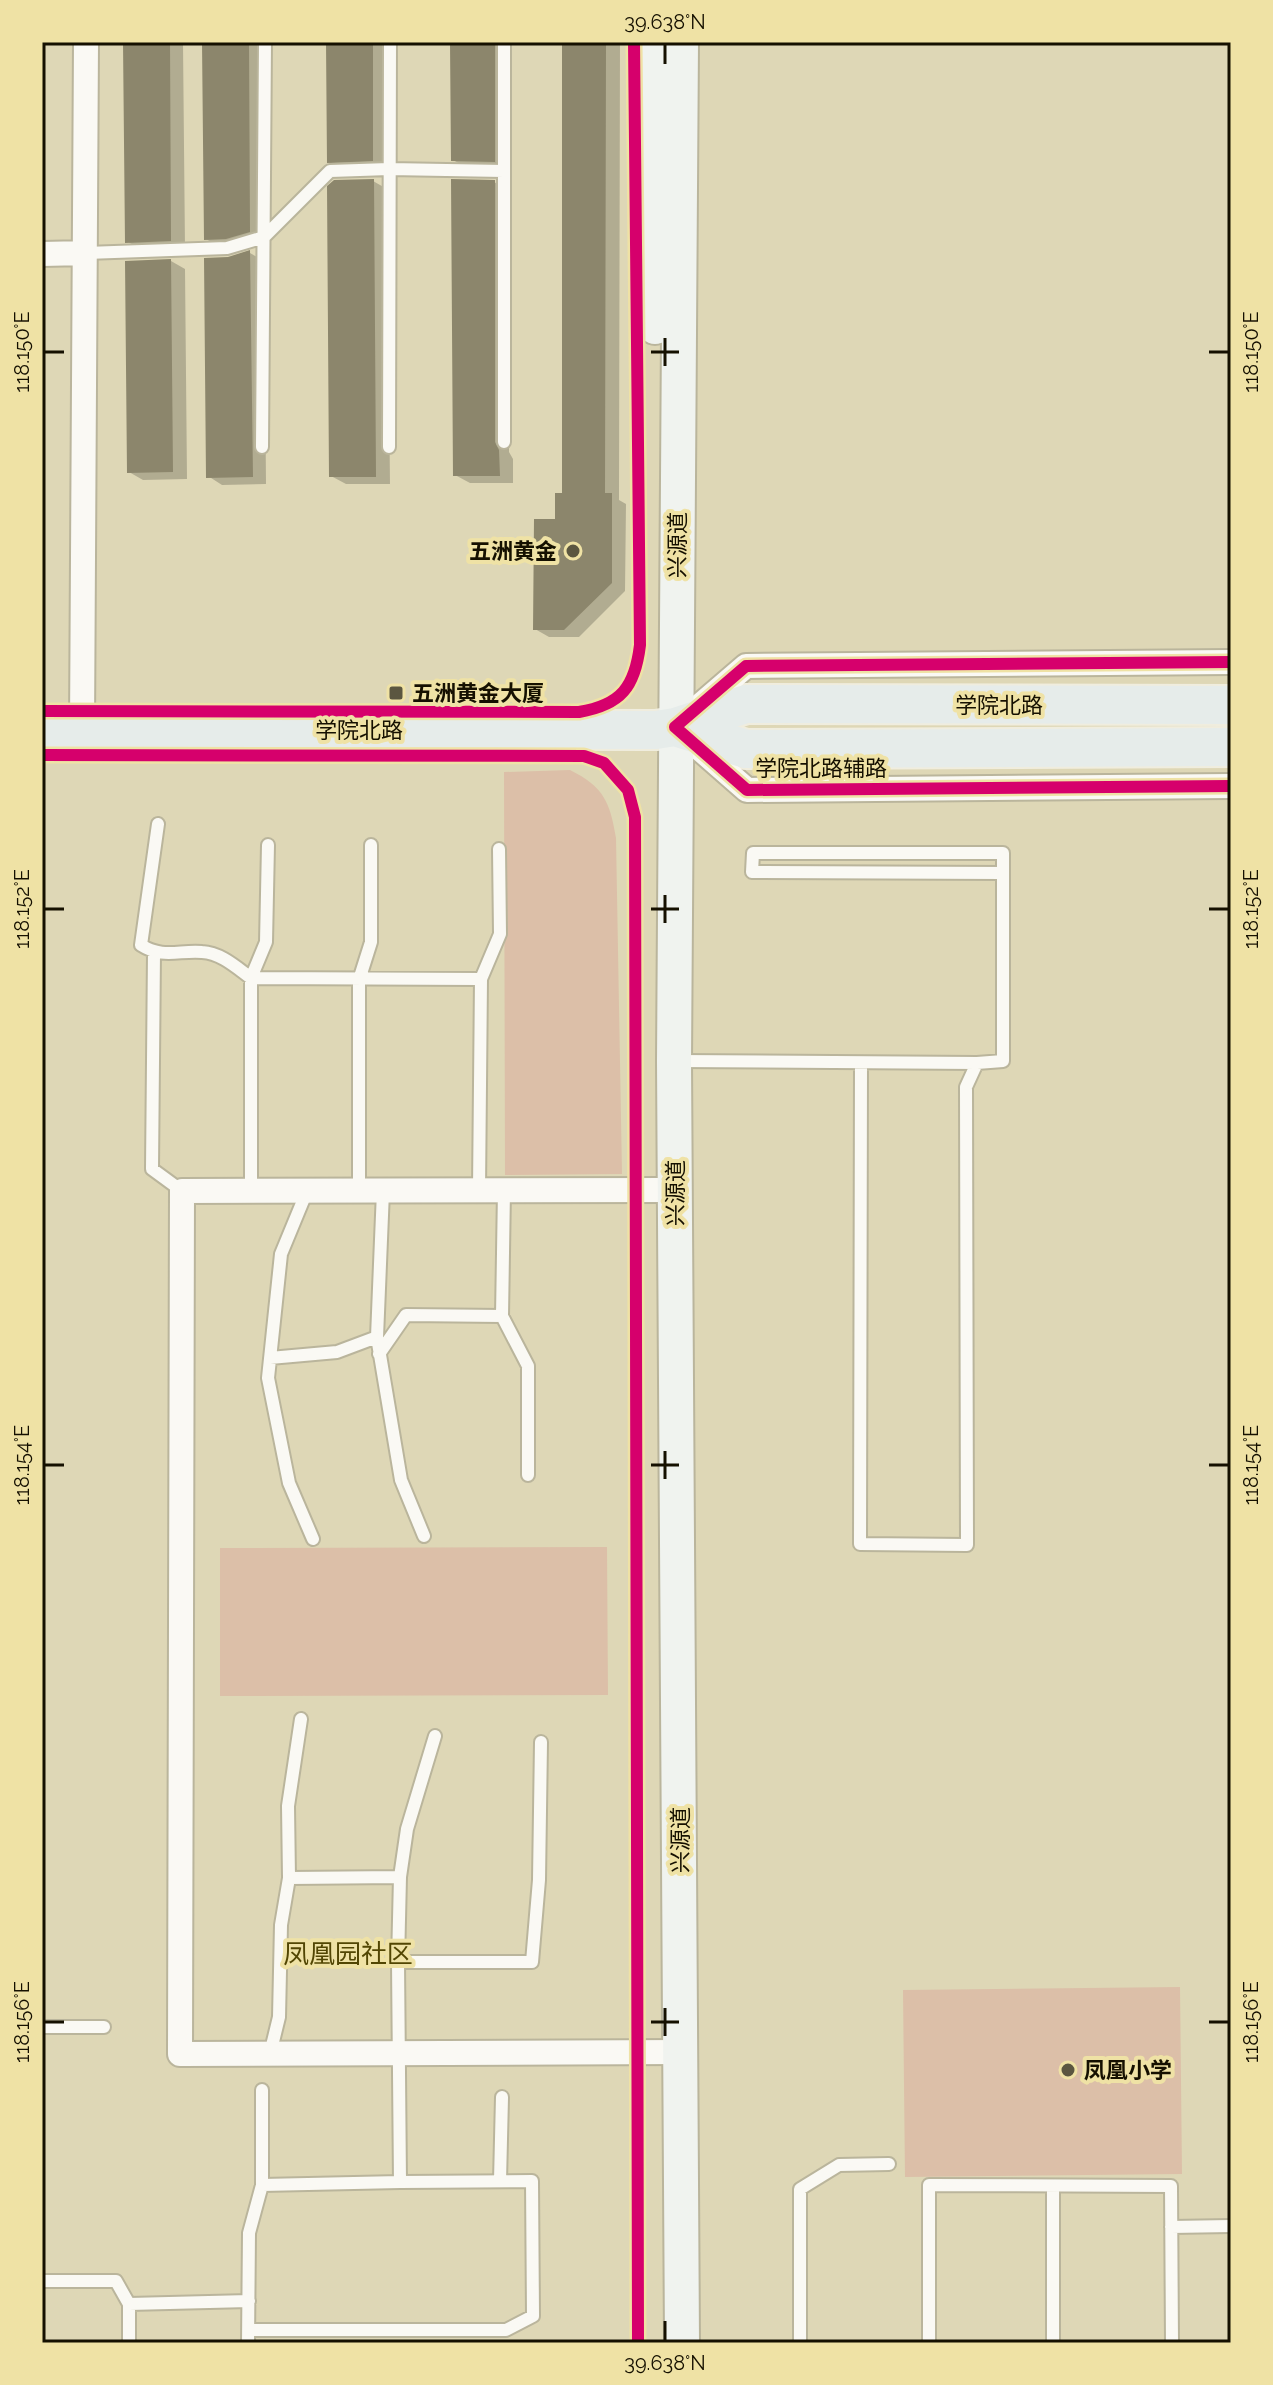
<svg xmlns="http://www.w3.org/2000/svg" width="1273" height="2385" font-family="Raleway,'Noto Sans SC',sans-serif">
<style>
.green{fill:#dcbfa8}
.shadow{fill:#0003}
.building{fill:#8c866c}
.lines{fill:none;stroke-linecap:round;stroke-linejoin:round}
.lane-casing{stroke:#bab59c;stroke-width:16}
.street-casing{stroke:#bab59c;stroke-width:28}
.secondary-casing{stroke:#bab59c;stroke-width:38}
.primary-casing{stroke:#f0edde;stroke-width:42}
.lane{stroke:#faf9f4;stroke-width:12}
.street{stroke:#faf9f4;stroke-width:24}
.secondary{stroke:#f0f3ef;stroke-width:34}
.primary{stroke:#e6ecea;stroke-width:38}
.cycleway-casing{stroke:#efe2a5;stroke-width:17}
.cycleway{stroke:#d6006c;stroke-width:12}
.ticks{fill:none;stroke:#151000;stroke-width:3}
.poi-dot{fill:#5b5640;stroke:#efe2a5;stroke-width:3}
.labels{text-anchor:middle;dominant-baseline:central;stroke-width:8;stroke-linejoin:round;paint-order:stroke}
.street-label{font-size:22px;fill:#151000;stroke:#efe2a5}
.poi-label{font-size:22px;font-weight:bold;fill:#151000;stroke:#efe2a5;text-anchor:start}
.quarter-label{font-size:26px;fill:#524603;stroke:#efe2a5}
.neatline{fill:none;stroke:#151000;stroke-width:3}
.ticks-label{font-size:20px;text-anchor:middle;fill:#151000}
</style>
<rect width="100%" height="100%" fill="#ded7b6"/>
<!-- green -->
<path class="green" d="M570,770C604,787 610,802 616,838L622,1174L505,1175L504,772Z
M607,1547L608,1695L220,1696V1548Z
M1180,1987L1182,2174L905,2177L903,1990Z"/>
<!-- shadow -->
<path class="shadow" d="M125,42L183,43L185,248L141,250L127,241Z
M204,42H263L264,239L220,247L206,239Z
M328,42H386L387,168L343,170L329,162Z
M452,42H509V169L467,168L453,160Z
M564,42H620L619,500L626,504L625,591L579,637H549L535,629L564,495Z
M373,181L387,189L390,484H346L331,476Z
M494,182L509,190V452L513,459V483H470L455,475Z
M250,253L264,261L266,484L222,485L208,476L228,259Z
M171,261L185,269L187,479L143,480L129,472Z"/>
<!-- building -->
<path class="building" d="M123,42H170L171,241L125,243Z
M202,42H249L250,232L226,239L204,240Z
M326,42H373V161L327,163Z
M450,42H495V162L451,161Z
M562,42H606L605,493H612V583L564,630H533L534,519H555V493H562Z
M374,179L376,477H329L327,186L334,180Z
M451,179L495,180V442L499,450L500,476H453Z
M250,250L253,477L206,478L204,258L228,257Z
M171,259L173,472L127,473L125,261Z"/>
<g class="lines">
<!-- lane casing -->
<g class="lane-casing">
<path id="lane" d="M504,42V442
M86,253L227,248L264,237L330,171L389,169L504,171
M262,447L265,42
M389,447L390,42
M158,824L141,945C163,959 179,950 202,952C221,953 236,967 251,978L481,979
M154,953L152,1169L182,1191
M677,1061L977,1063
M861,1063L860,1544L967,1545L966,1087L977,1063L1003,1061V853H753L752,872L1003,873
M251,1190V978L266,942L268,845
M479,1190L481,979L500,934L499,849
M504,1190L502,1316L528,1366V1475
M307,1191L281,1254L268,1378L289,1483L313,1539
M359,1191V980L371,942V845
M383,1191L377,1337L401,1480L424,1536
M379,1354L406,1315L502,1316
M270,1358L337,1352L377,1337
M289,1878L400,1877
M398,1962H532L539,1880L541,1742
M42,2027H104
M270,2054L279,2017L281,1925L289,1878L288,1806L301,1719
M262,2090V2185
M500,2181L502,2097
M1171,2227L1231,2226
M42,2281H116L129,2304
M248,2330H506L533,2316L532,2181L400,2182L398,1962L400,1877L407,1829L435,1736
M129,2343V2304L249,2301
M248,2343L249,2233L262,2185L400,2182
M800,2343V2189L839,2165L889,2164
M929,2343V2185L1171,2186L1172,2343
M1053,2343V2186"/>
</g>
<!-- street casing -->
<g class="street-casing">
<path id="street" d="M42,254L86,253
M1231,662L746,666L675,727L747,790L1231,786
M82,729L86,42
M675,1190L182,1191L180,2054L682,2052"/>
</g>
<!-- secondary casing -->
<g class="secondary-casing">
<path id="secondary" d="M655,42V327
M681,42L674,1061L682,2343"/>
</g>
<!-- primary casing -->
<g class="primary-casing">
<path id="primary" d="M675,727L746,749L1231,747
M42,729L656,730L675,727L746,704L1231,705"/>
</g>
<!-- lane -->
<use href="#lane" class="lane"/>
<!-- street -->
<use href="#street" class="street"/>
<!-- secondary -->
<use href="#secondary" class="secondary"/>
<!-- primary -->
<use href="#primary" class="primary"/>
<!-- cycleway casing -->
<g class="cycleway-casing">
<path id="cycleway" d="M42,711L579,712C621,705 635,687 640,645L634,42
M675,727L747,790L1231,786
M675,727L746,666L1231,662
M42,755L584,756L604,763L628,790L635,817L638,2343"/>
</g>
<!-- cycleway -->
<use href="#cycleway" class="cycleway"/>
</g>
<!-- ticks -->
<path class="ticks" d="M665,44V64M665,338V366M44,352H64M651,352H679M1209,352H1229M665,895V923M44,909H64M651,909H679M1209,909H1229M665,1451V1479M44,1465H64M651,1465H679M1209,1465H1229M665,2008V2036M44,2022H64M651,2022H679M1209,2022H1229M665,2321V2341"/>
<!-- markers -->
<g class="poi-dot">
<circle cx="573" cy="551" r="8"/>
<rect x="388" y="685" width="16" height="16" rx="4"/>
<circle cx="1068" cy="2070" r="8"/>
</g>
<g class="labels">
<!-- street labels -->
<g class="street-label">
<text transform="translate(677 545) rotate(-90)">兴源道</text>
<text x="999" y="705">学院北路</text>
<text x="359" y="730">学院北路</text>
<text x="821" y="768">学院北路辅路</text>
<text transform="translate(675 1193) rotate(-90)">兴源道</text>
<text transform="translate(680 1840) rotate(-90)">兴源道</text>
</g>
<!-- poi labels -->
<g class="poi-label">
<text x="557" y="551" text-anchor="end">五洲黄金</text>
<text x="412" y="693">五洲黄金大厦</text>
<text x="1084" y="2070">凤凰小学</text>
</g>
<!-- quarter labels -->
<g class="quarter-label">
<text x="348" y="1954">凤凰园社区</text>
</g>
</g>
<!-- border -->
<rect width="1273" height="2385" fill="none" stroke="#efe2a5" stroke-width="88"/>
<rect x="44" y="44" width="1185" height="2297" class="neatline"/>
<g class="ticks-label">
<text x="665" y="29">39.638°N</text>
<text transform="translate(1251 352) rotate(-90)" y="7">118.150°E</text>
<text transform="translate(22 352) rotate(-90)" y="7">118.150°E</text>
<text transform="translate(22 909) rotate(-90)" y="7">118.152°E</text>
<text transform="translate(1251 909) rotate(-90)" y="7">118.152°E</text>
<text transform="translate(1251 1465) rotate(-90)" y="7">118.154°E</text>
<text transform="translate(22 1465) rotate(-90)" y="7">118.154°E</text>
<text transform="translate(22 2022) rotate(-90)" y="7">118.156°E</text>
<text transform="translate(1251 2022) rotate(-90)" y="7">118.156°E</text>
<text x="665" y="2370">39.638°N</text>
</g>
</svg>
